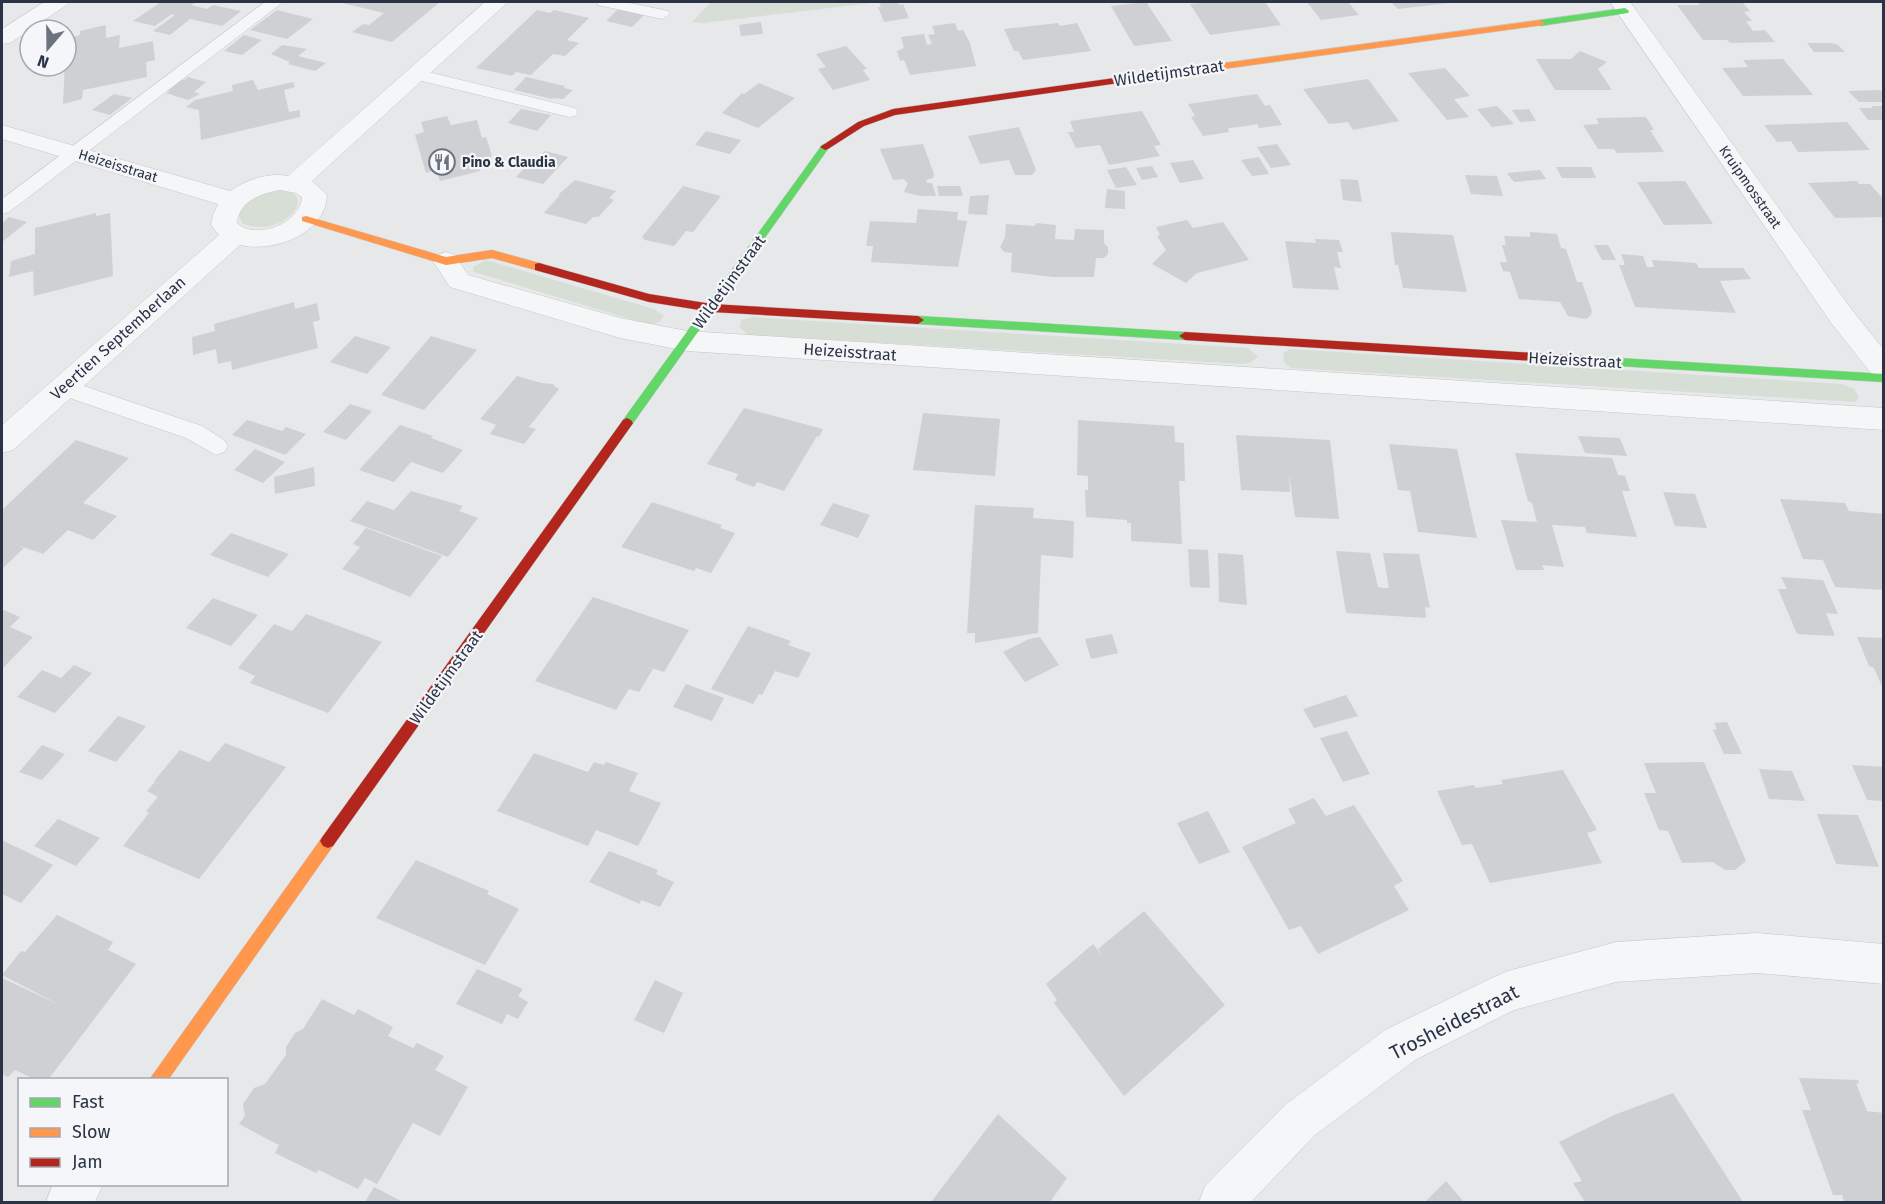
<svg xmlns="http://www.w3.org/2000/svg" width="1885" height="1204" font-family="'Fira Sans',sans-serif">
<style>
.green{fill:#d6ded6}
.building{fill:#ced0d3}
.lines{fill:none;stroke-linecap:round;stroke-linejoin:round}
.lane-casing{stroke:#c4c6c8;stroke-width:1}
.street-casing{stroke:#c4c6c8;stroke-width:1}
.fast-casing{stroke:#c4c6c8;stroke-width:1}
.slow-casing{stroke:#c4c6c8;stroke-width:1}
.jam-casing{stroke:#c4c6c8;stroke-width:1}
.lane{fill:#f5f6f7;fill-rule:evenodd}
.street{fill:#f5f6f7;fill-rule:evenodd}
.fast{fill:#63d668;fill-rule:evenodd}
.slow{fill:#ff974d;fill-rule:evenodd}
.jam{fill:#b3261e;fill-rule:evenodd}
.labels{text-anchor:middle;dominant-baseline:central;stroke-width:4.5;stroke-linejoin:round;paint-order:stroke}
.far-poi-label{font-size:14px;font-weight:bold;fill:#2b3445;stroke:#f4f6f9;text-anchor:start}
.far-street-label{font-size:14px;fill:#2b3445;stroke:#f4f6f9}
.street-label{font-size:16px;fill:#2b3445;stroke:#f4f6f9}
.near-street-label{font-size:20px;fill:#2b3445;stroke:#f4f6f9}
</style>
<rect width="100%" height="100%" fill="#e6e8ea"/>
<!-- green -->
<path class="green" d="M711,2H880L703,23L692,22Z
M274,190C327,189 281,242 242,223L238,213L247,200Z
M486,260L654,309L664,316L659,322L650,325L474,272L473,267Z
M752,317L1248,348L1258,357L1250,363L1242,364L748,335L739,327L742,320Z
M1290,349L1842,384L1854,389L1859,397L1856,402L1291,368C1285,364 1282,360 1284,353Z"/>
<!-- building -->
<path class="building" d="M161,2H196L191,5L207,9L213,5L241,11L222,26L190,19L170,35L153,31L175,15L172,14L155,26L133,21Z
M338,2H440L392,42L352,32L363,24L369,25L384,13Z
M879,2H898L900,5L903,4L909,18L884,22L878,7H881Z
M1146,2L1172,41L1134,46L1111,6Z
M1214,2H1265L1281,25L1210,35L1190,4Z
M1307,2H1348L1359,15L1321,20Z
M1391,2H1448V3L1398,9Z
M1698,2H1742L1750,11L1744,12L1752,21H1746L1753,31L1765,30L1775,42L1730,43L1727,40H1703L1677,5H1700Z
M619,8L645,14L632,27L606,21Z
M277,10L313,19L287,39L250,30Z
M537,10L550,13L554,10L589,18L567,40L579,43L565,56L553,54L531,75L516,72L512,76L476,68Z
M761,22L763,34L741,36L739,25Z
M955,23L958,31L963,30L970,43L976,66L910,75L904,60L900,61L897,51L904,48L901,37L924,34L927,45L932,44L928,35L935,34L932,26Z
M1058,23L1060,26L1077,23L1091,51L1023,60L1018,51H1014L1004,29Z
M106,25V38L120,35L119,48L153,41L155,60L146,62L147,77L83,90L82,99L63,104L66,39L80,35V31Z
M244,35L262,40L242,55L224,51Z
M1807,43H1831L1838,45L1845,52H1814Z
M282,45L307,49L298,56L326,63L315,71L288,64L290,62L271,54Z
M846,46L867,69L863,70L870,80L833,90L818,69L826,67L816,54Z
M1580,51L1607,62L1598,69L1612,90H1555L1536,59H1571Z
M1783,59L1813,95L1743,96L1722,68L1748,67L1743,60Z
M1445,68L1470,96L1454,99L1469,117L1447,120L1408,73Z
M188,77L206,82L194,92L200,94L188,100L166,93L170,91L166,90L179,79L184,80Z
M526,77L565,86L564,88L573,90L563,99L554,98L552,99L514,90Z
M1368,79L1399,121L1353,130L1348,122L1329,124L1303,89Z
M253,80L258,90L293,82L295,87L284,90L289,112L300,110V117L201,140L199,110L186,107L195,100L233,91L232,85Z
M759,83L795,98L758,128L722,113L742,93L744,94Z
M1881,90L1884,102H1859L1848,91Z
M114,94L132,98L110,115L92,110Z
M1257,94L1265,106L1270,105L1282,125L1259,128L1257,124L1240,127L1228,128L1229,132L1203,136L1191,117L1195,116L1188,104Z
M1497,106L1514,124L1492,127L1477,109Z
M1871,106H1884V120H1868L1859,108H1873Z
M521,109L551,115L537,131L508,123Z
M1529,109L1536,121L1520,122L1512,110Z
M1142,111L1161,145L1154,146L1160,156L1109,165L1100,145L1076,148L1068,132H1074L1070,121Z
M447,116L451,125L477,120L482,138L486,137L492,156L478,160L480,171L440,181L436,170L426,173L415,135L424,132L421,122Z
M1646,117L1654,130H1650L1664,152L1617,153L1614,149H1598L1583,125L1599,124L1596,118Z
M1847,122L1870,150L1798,152L1791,141L1777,142L1764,125Z
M1019,127L1036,170L1032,175H1015L1009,160L980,164L968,136Z
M706,131L741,140L730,154L695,145Z
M923,144L934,174L933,178L926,180L927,183H932L936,196H920L904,192L908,183L903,179L893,180L880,149Z
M1277,144L1291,165L1271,168L1257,147Z
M545,151L568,157L543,184L516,177L535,157H538Z
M1259,157L1269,174L1252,176L1241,160Z
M1193,160L1204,179L1180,183L1170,163Z
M1152,166L1158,177L1142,180L1136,168Z
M1126,167L1137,185L1116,188L1107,170Z
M1556,167H1591L1596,178H1562Z
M1540,170L1546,179L1514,182L1507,173Z
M1465,175L1497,176L1503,196L1471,194Z
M1340,179L1358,180L1362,202L1343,200Z
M575,180L616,191L609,198L614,200L598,217H593L586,224L544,213L560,195H558Z
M1685,181L1713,224L1664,225L1637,182Z
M1857,181L1859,184H1870L1884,200V217L1835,218L1808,183Z
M683,186L721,196L693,232L686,231L674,246L645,240L642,237Z
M937,186H960L963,196H939Z
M1107,189L1125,191V209L1105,208Z
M989,195L987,215L968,214L970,196Z
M918,209L958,212L957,220L967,221L958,267L871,262L873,246H866L870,221L916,223Z
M96,213V216L110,213L113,276L34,296L33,271L9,277L11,261L35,254V228Z
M9,217L27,222L2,242V223Z
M1187,220L1193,228L1223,222L1249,260L1197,273L1186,283L1152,264L1166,250L1157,236L1160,235L1156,227Z
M1036,223L1056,225L1055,239L1074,240L1075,229L1104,230V243L1108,247V254L1104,258H1096L1094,277H1053L1011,272L1012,253L1004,252L1000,247L1005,237L1006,224L1035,226Z
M1391,232L1453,235L1467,292L1403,288L1398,265H1395Z
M1530,232L1557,234L1561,248L1566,249L1577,282H1582L1592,311L1591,315L1586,319L1568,316L1560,302L1519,299L1510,272L1503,271L1500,262H1507L1502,245H1506L1504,236L1530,237Z
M1315,239L1339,240L1343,252H1337L1341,268L1334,267L1339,290L1293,288L1285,241L1316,243Z
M1594,245H1608L1616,260H1602Z
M1621,254L1643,256L1647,267H1654L1652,260L1696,263L1699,268H1743L1751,279L1720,281L1736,313L1635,307L1619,265H1625Z
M294,302L295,309L317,303L320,320L313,322L318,348L232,370L231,361L218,364L216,349L193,355L192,337L215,331L214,324Z
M355,336L391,347L367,374L330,362Z
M431,336L477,350L424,410L381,395Z
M517,376L541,383L553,384L555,387L559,389L529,427L536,429L524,444L490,434L496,425L480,419Z
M350,404L372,411L346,440L323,432Z
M744,408L823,429L819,437L817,436L784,491L757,482L754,487L735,480L738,474L707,464Z
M923,413L1000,419L995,476L913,470Z
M247,420L282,431L286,427L306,434L285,455L232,435Z
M1078,420L1174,426L1175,442L1184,443L1185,481H1179L1182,544L1131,541V523H1127V520L1086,517L1085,490H1088V476L1077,475Z
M400,425L433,436L431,438L463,450L443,473L411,462L394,482L359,470Z
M1236,435L1330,440L1339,519L1295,517L1289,473L1290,492L1241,490Z
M1578,436L1620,438L1627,456L1585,453Z
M76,440L129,458L83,503L117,516L93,540L68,530L43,554L15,544L24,548L2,569V510Z
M1389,444L1457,449L1477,538L1418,532L1410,491L1398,490Z
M255,449L285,462L263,483L234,470Z
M1515,453L1612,458L1618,475L1625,476L1630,491H1622L1637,537L1587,533L1585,527L1552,525L1564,567L1542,565L1544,570H1516L1501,520L1537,522L1532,503L1528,501Z
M314,467L315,486L275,494L274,477Z
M411,491L463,506L459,511L478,518L448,557L350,521L367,501L394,510Z
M1663,492L1695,494L1707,528L1675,526Z
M1780,499L1845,503L1849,511L1884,514V590L1835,587L1823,560L1803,559Z
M652,502L722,525L720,528L735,533L711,573L696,568L694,571L621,547Z
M833,503L870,515L858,538L820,525Z
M975,505L1034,508L1033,518L1074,521L1073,558L1041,555L1038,633L975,643V633H967Z
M366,528L442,556L410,597L342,569L360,547L353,544Z
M231,533L289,554L268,577L210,555Z
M1188,549L1208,550L1210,588L1190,587Z
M1336,551L1370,553L1378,587L1383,588H1389L1383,553L1419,554L1430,608L1425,607L1426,618L1346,613Z
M1218,553L1243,555L1247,605L1219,602Z
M1781,577L1823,580L1838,614L1826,613L1835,636L1797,634L1778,589H1787Z
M593,597L689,630L664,672L645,666L653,669L639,692L629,689L616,710L535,681Z
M213,598L258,615L231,646L186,628Z
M4,610L20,617L10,627L33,637L2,669V612Z
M306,614L382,642L328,713L250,683L255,676L238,668L274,624L292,631Z
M748,626L791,641L788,645L811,653L798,678L775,671L762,695L759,694L753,704L711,689Z
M1112,634L1118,653L1091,659L1085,639Z
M1040,637L1059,665L1025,682L1003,652L1029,639Z
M1857,637L1884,638V691L1874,668L1869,666Z
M74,665L92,673L55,713L17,697L42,670L61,678Z
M686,684L724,698L712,721L673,707Z
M1346,695L1358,716L1314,728L1303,709Z
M118,716L146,726L116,762L88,751Z
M1727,722L1742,754H1724L1713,730L1717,729L1714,723Z
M1347,731L1370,774L1343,782L1320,738Z
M225,743L286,767L199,879L123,846L149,813L146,811L158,797L147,791L155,782L162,785L154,781L180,750L209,762Z
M42,745L65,754L42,780L19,772Z
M534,753L588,772L594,762L604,765L606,762L638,773L629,791L661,803L638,846L596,830L588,846L497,811Z
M1704,762L1746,861L1735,870H1725L1713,862L1682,863L1668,831L1659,830L1644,793H1656L1644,763Z
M1852,765L1884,767V801L1867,800Z
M1759,769L1792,771L1805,801L1769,799Z
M1563,770L1597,830L1587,833L1602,863L1490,883L1472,844L1462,845L1437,791L1474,785L1476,788L1503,784L1501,780Z
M1314,798L1326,816L1354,805L1403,881L1394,886L1409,910L1318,954L1301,926L1289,930L1242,847L1296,823L1288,809Z
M1208,811L1230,852L1199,864L1177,823Z
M1817,814L1858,815L1879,867L1836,864Z
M58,819L100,838L76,866L34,846Z
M2,840L53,865L21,903L2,894Z
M609,851L658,870L656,874L674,882L660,907L641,900L640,904L589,882Z
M416,860L489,891L487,894L519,909L485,965L376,918Z
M1144,911L1225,1005L1124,1096L1054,1003L1057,1000L1046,984L1093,944L1104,958L1098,949Z
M57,915L113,942L108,950L136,964L48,1080H36L15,1070L8,1077L2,1074V978L62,1006L2,975L21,951L25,952Z
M477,969L523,989L518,996L528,1002L518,1019L507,1014L502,1024L456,1004Z
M655,980L683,993L664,1033L634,1020Z
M322,999L354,1015L358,1009L393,1027L388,1036L413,1048L417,1043L444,1056L435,1070L468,1087L440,1136L413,1123L377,1184L365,1178L358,1189L319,1170L316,1173L275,1153L279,1145L239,1124L245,1116L243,1104L254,1088L265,1084L286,1055V1047L295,1033L303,1029Z
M1799,1078L1858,1080L1859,1084L1856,1083L1867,1111L1884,1113V1202H1844L1842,1195H1833L1802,1110H1811Z
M1673,1093L1743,1202H1585L1573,1183L1582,1181L1559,1142L1614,1115Z
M998,1114L1067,1178L1050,1202H931Z
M1446,1181L1464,1202H1425Z
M374,1187L403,1202H365Z"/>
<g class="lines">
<!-- lane casing -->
<g class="lane-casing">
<path id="lane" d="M265,2H283L9,212L2,214V199Z
M596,2H625L668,11L670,14L662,19L598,5Z
M416,69L575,108L578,112L575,116L569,117L410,78L407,74L410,70Z
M63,379L202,426L224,440L228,446L224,452L216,455L186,438L55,393L52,387L55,381Z"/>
</g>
<!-- street casing -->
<g class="street-casing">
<path id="street" d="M44,2H69L65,6L10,43L2,44V29Z
M485,2H508L312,181L327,195C326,234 273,253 240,245L13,450L2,453V425L219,235L211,225L213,215L218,204L2,139V125L230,191C245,180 270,172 288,176ZM280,190L296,193L302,197C301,223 256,241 237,223C240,200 260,194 280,190Z
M1610,2H1630L1852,310L1884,350V380L1874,377L1832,324Z
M446,252L455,255L468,275L620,318L687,331L1884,408V430L687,351L620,338L450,287L433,261L437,255Z
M1757,933L1884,944V984L1757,973L1616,982L1514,1010L1415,1060L1315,1135L1251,1202H1199L1205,1186L1285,1105L1385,1030L1494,977L1508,971L1616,942Z
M53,1184H103L95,1202H46Z"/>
</g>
<!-- fast casing -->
<g class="fast-casing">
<path id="fast" d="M1625,8L1629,11L1628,13L1540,26L1536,23L1540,20Z
M825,144L830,147L828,149L631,426H623L621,423L623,420L822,145Z
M918,316L1185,332L1191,336L1185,340L918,324L912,320Z
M1585,356L1884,374V382L1585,364L1579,360Z"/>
</g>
<!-- slow casing -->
<g class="slow-casing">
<path id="slow" d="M1540,20L1544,23L1543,25L1158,78L1153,75L1158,72Z
M306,216L446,257L492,250L543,264L544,267L539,271L492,258L446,265L302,221V217Z
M328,834L333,836L336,841L333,846L168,1080H149L323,836Z"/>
</g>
<!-- jam casing -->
<g class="jam-casing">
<path id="jam" d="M1158,72L1163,75L1161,77L895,115L864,126L828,149L825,150L820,147L858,122L893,109Z
M539,263L649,294L712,304L918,316L924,320L918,324L712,312L649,302L535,270V264Z
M1185,332L1585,356L1591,360L1585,364L1185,340L1179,336Z
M627,418L631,420L633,423L631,426L333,846L328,848L323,846L320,841L323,836L623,420Z"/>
</g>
<!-- lane -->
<use href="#lane" class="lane"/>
<!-- street -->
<use href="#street" class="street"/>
<!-- fast -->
<use href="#fast" class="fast"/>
<!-- slow -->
<use href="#slow" class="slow"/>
<!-- jam -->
<use href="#jam" class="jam"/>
</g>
<!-- icons -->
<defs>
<g id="restaurant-ring" transform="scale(1.35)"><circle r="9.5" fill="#f4f6f9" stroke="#6c737f" stroke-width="1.5"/><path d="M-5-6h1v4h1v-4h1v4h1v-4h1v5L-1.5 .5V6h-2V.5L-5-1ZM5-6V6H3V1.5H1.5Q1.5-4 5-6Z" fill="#6c737f"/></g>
</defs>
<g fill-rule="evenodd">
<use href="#restaurant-ring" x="442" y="162"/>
</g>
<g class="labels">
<!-- far-poi labels -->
<g class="far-poi-label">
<text x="462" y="162">Pino &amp; Claudia</text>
</g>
<!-- far-street labels -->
<g class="far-street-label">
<text transform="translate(118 166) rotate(17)">Heizeisstraat</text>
<text transform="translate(1750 187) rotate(55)">Kruipmosstraat</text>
</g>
<!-- street labels -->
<g class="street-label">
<text transform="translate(1169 73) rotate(-8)">Wildetijmstraat</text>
<text transform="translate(729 282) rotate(-54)">Wildetijmstraat</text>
<text transform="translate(118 338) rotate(-42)">Veertien Septemberlaan</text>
<text transform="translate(850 352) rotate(4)">Heizeisstraat</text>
<text transform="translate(1575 360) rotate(3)">Heizeisstraat</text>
<text transform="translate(446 677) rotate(-54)">Wildetijmstraat</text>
</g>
<!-- near-street labels -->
<g class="near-street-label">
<text transform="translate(1454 1022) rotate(-27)">Trosheidestraat</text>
</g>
</g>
<!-- border -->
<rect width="1885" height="1204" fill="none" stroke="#2b3445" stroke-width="6"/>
<!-- legend -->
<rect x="18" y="1078" width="210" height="108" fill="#f4f6f9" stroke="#a4a8b1" stroke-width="1.5"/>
<rect x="30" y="1098" width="30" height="9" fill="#63d668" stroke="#a4a8b1" stroke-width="1.5"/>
<text x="72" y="1108" font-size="18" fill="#2b3445">Fast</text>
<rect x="30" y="1128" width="30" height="9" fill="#ff974d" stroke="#a4a8b1" stroke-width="1.5"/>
<text x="72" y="1138" font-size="18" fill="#2b3445">Slow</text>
<rect x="30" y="1158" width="30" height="9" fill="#b3261e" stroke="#a4a8b1" stroke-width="1.5"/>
<text x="72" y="1168" font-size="18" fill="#2b3445">Jam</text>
<!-- north arrow -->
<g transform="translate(48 48) rotate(200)"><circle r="28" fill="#f4f6f9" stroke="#a4a8b1" stroke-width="1.5"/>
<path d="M0-4.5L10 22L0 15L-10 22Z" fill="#6c737f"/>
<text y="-9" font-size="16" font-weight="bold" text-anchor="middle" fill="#2b3445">N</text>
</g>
</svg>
